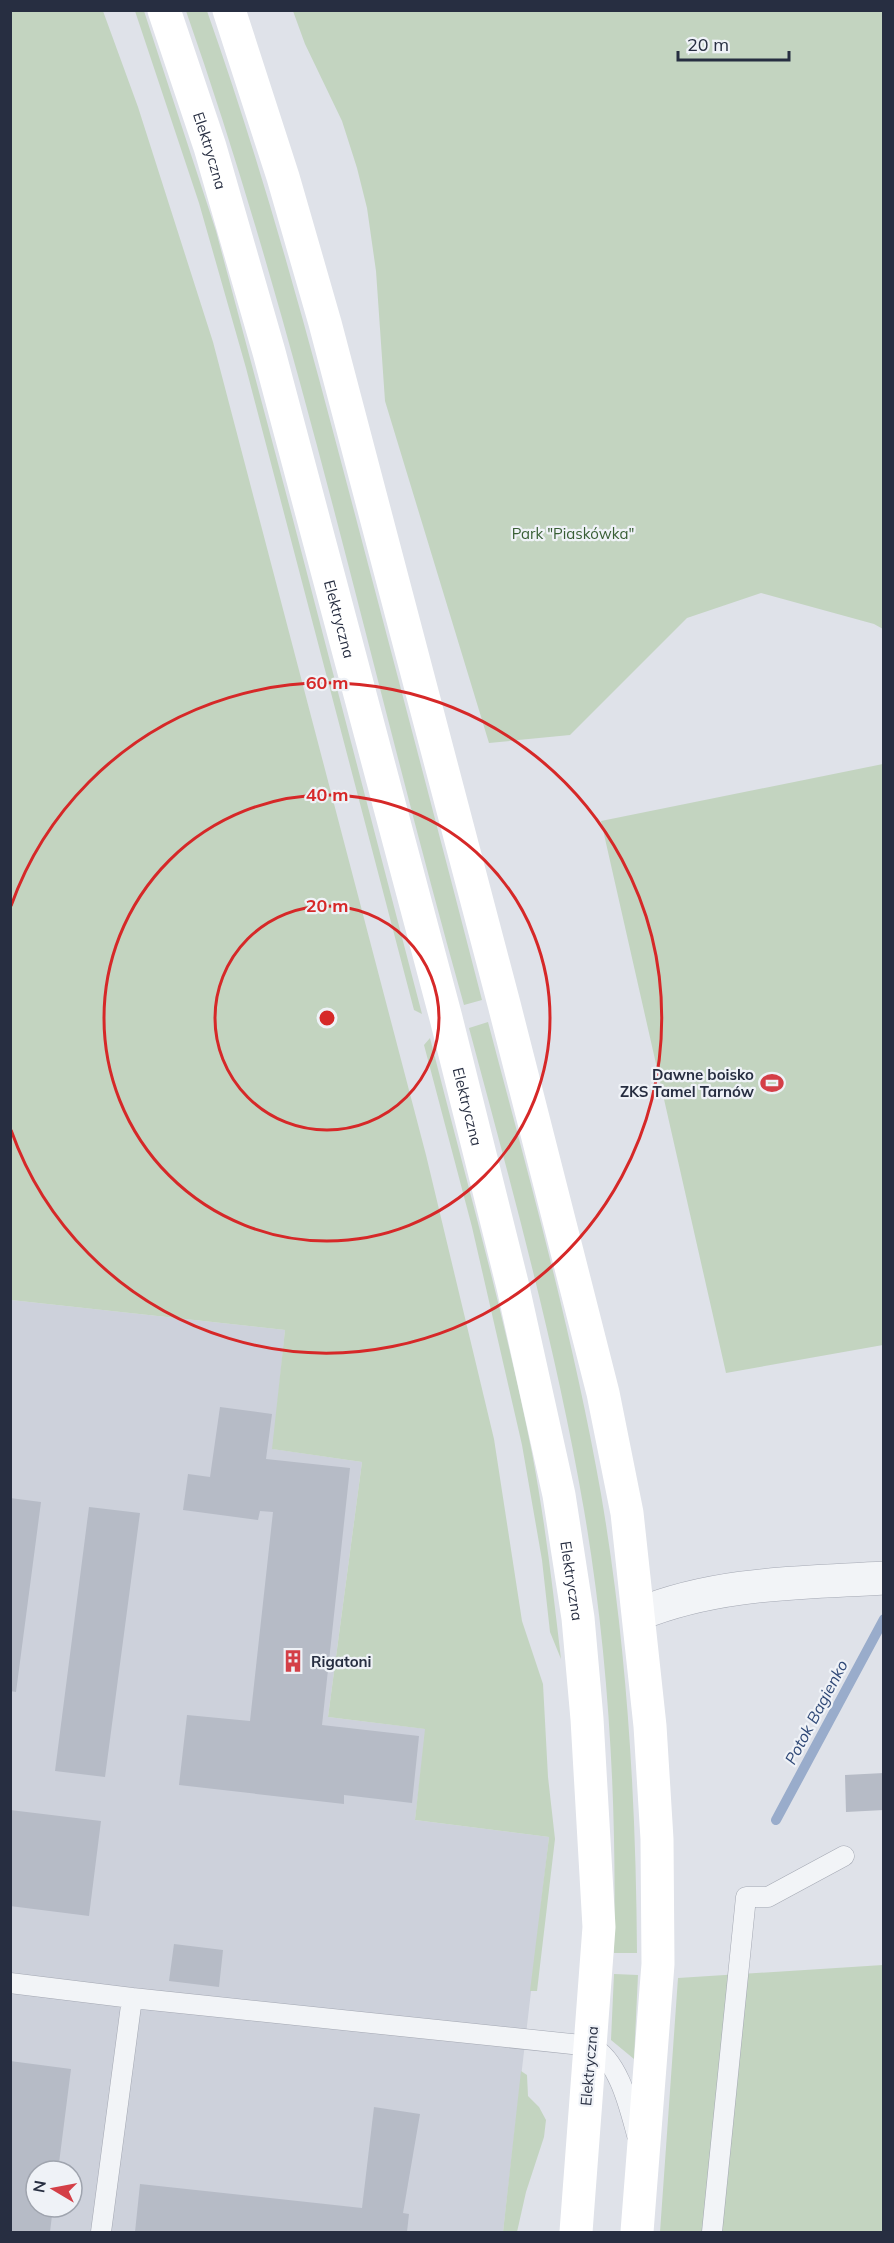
<svg xmlns="http://www.w3.org/2000/svg" width="894" height="2243" font-family="Mulish,sans-serif">
<style>
.built{fill:#cdd1db;fill-rule:evenodd}
.green{fill:#c3d4c0}
.lines{fill:none;stroke-linecap:round;stroke-linejoin:round}
.stream{stroke:#99accb;stroke-width:10}
.building{fill:#b6bbc6}
.lane-casing{stroke:#a4a8b3;stroke-width:21}
.street-casing{stroke:#a4a8b3;stroke-width:34}
.lane{stroke:#f2f4f7;stroke-width:20}
.street{stroke:#f2f4f7;stroke-width:33}
.secondary{stroke:#fff;stroke-width:33}
.ring{fill:none;stroke:#d62828;stroke-width:3}
.labels{text-anchor:middle;dominant-baseline:central;stroke-width:4.5;stroke-linejoin:round;paint-order:stroke}
.street-label{font-size:15px;fill:#272e41;stroke:#eff2f7}
.park-label{font-size:15px;fill:#385e34;stroke:#eff2f7}
.poi-label{font-size:15px;font-weight:bold;fill:#272e41;stroke:#eff2f7;text-anchor:end}
.water-label{font-size:16px;font-style:italic;fill:#304977;stroke:#eff2f7}
.centre{fill:#d62828;stroke:#eff2f7;stroke-width:3}
.ring-label{font-size:18px;text-anchor:middle;font-weight:bold;fill:#d62828;stroke:#eff2f7;stroke-width:4.5;stroke-linejoin:round;paint-order:stroke}
</style>
<rect width="100%" height="100%" fill="#dfe2e9"/>
<!-- built -->
<path class="built" d="M11,1300L285,1330L273,1449L362,1462L328,1717L426,1729L415,1820L549,1837L503,2232H11ZM36,2171H72V2207H36Z"/>
<!-- green -->
<path class="green" d="M11,10L103,11L138,107L213,342L426,1155L494,1439L522,1621L543,1684L548,1777L555,1839L537,1991H530L549,1837L415,1820L425,1729L328,1717L362,1462L272,1449L285,1330L11,1300Z
M135,11H144L216,231L291,512L422,1014L414,1010L246,368L199,203Z
M186,11H207C269,186 316,366 363,545C403,697 443,848 482,1000L464,1005C371,674 300,336 186,11Z
M293,11H883V629L874,624L761,593L687,618L570,735L489,743L385,401L376,271L367,208L357,168L342,121L305,44Z
M883,764V1345L726,1373L601,821Z
M488,1022C529,1178 573,1334 601,1494C627,1646 636,1799 637,1953H614C617,1805 609,1656 584,1510C556,1347 512,1188 469,1028Z
M430,1038C465,1176 504,1313 532,1453C545,1521 553,1590 561,1659L550,1632L542,1560L522,1445L472,1227L424,1045Z
M883,1965V2232H660L678,1978Z
M614,1974L638,1975L634,2059L611,2040Z
M521,2071L527,2075L528,2096L539,2107L546,2120L544,2137L526,2192L517,2232H503Z"/>
<g class="lines">
<!-- stream -->
<path class="stream" d="M776,1820L884,1619"/>
</g>
<!-- building -->
<path class="building" d="M220,1407L272,1414L266,1459L350,1468L322,1725L419,1736L412,1803L344,1795V1804L179,1785L187,1715L250,1721L273,1512L260,1511L258,1520L183,1510L188,1474L210,1477Z
M10,1498L41,1502L16,1692L10,1691Z
M89,1507L140,1513L105,1777L55,1771Z
M884,1773V1810L846,1812L845,1775Z
M10,1810L101,1821L89,1916L10,1906Z
M174,1944L223,1950L219,1987L169,1981Z
M10,2061L71,2069L58,2171H36V2207H53L50,2232H10Z
M374,2107L420,2114L403,2213L409,2214L407,2232H135L140,2184L362,2208Z"/>
<g class="lines">
<!-- lane casing -->
<g class="lane-casing">
<path id="lane" d="M10,1983L132,1998L591,2046C619,2061 629,2106 637,2135
M101,2232L132,1998
M712,2232L746,1897H768L844,1856"/>
</g>
<!-- street casing -->
<g class="street-casing">
<path id="street" d="M639,1614C718,1582 800,1583 884,1578"/>
</g>
<!-- lane -->
<use href="#lane" class="lane"/>
<!-- street -->
<use href="#street" class="street"/>
<!-- secondary -->
<g class="secondary">
<path id="s1" d="M164,10L210,147L269,352L446,1018L513,1287L559,1495L578,1618L587,1719L599,1927L576,2232"/>
<path d="M229,10L283,177L325,323L504,1004L603,1393L627,1513L650,1726L657,1839L658,1964L637,2232"/>
</g>
</g>
<!-- distance rings -->
<g class="ring">
<circle cx="327" cy="1018" r="112"/>
<circle cx="327" cy="1018" r="223"/>
<path d="M11 906A335 335 0 1 1 11 1130"/>
</g>
<!-- icons -->
<defs>
<g id="stadium-bare" transform="scale(1.8)"><path d="M0-5a6.5 5 0 1 0 0 10a6.5 5 0 1 0 0-10ZM-3.5-1.8h7v3.6h-7Z" fill="#d43f47" stroke="#eff2f7" stroke-width="2.5" paint-order="stroke"/></g>
<g id="building-bare" transform="scale(1.8)"><path d="M-4-6H4V6H1V3H-1V6H-4ZM-2.5-4.3h1.7v1.8h-1.7ZM.8-4.3h1.7v1.8H.8ZM-2.5-1h1.7V.8h-1.7ZM.8-1h1.7V.8H.8Z" fill="#d43f47" stroke="#eff2f7" stroke-width="2.5" paint-order="stroke"/></g>
</defs>
<g fill-rule="evenodd">
<use href="#stadium-bare" x="772" y="1083"/>
<use href="#building-bare" x="293" y="1661"/>
</g>
<g class="labels">
<!-- street labels -->
<g class="street-label">
<text stroke="none"><textPath href="#s1" startOffset="148">Elektryczna</textPath></text>
<text stroke="none"><textPath href="#s1" startOffset="634">Elektryczna</textPath></text>
<text stroke="none"><textPath href="#s1" startOffset="1138">Elektryczna</textPath></text>
<text stroke="none"><textPath href="#s1" startOffset="1624">Elektryczna</textPath></text>
<text transform="translate(589 2066) rotate(-85)">Elektryczna</text>
</g>
<!-- park labels -->
<g class="park-label">
<text x="573" y="533">Park "Piaskówka"</text>
</g>
<!-- poi labels -->
<g class="poi-label">
<text x="754" y="1074">Dawne boisko<tspan x="754" dy="17">ZKS Tamel Tarnów</tspan></text>
<text x="311" y="1661" text-anchor="start">Rigatoni</text>
</g>
<!-- water labels -->
<g class="water-label">
<text transform="translate(816 1712) rotate(-62)">Potok Bagienko</text>
</g>
</g>
<circle cx="327" cy="1018" r="9" class="centre"/>
<g class="ring-label">
<text x="327" y="689">60 m</text>
<text x="327" y="801">40 m</text>
<text x="327" y="912">20 m</text>
</g>
<!-- border -->
<rect width="894" height="2243" fill="none" stroke="#272e41" stroke-width="24"/>
<!-- north arrow -->
<g transform="translate(54 2189) rotate(280)"><circle r="28" fill="#eff2f7" stroke="#9fa4ae" stroke-width="1.5"/>
<path d="M0-4.5L10 22L0 15L-10 22Z" fill="#d43f47"/>
<text y="-9" font-size="16" font-weight="bold" text-anchor="middle" fill="#272e41">N</text>
</g>
<!-- scale -->
<path d="M678 51v9h111v-9" fill="none" stroke="#272e41" stroke-width="3"/>
<text x="687" y="51" font-size="18" fill="#272e41" stroke="#eff2f7" stroke-width="4.5" paint-order="stroke">20 m</text>
</svg>
